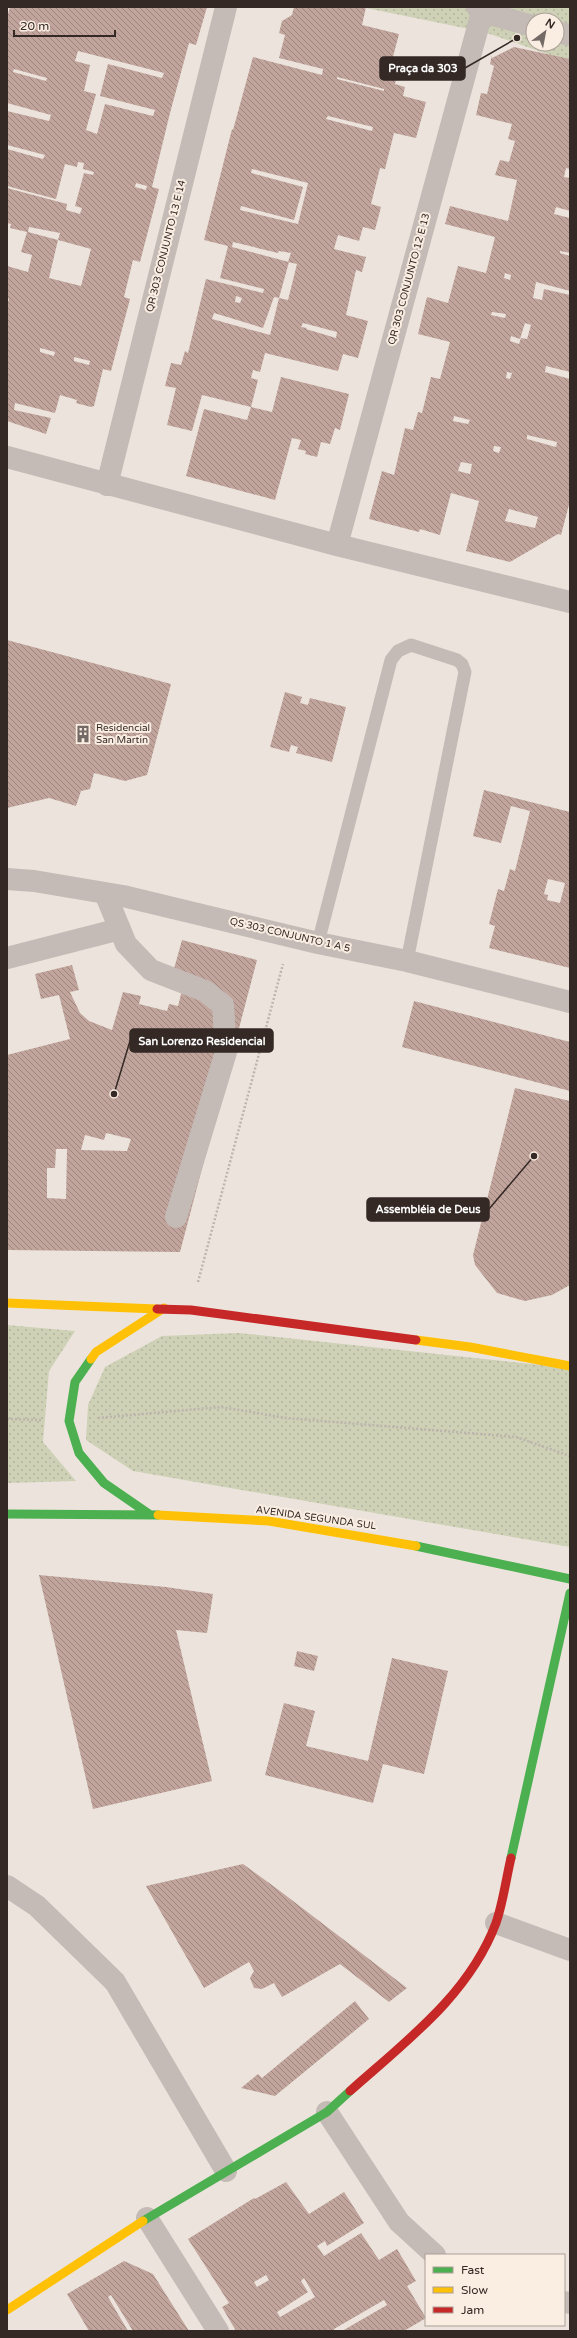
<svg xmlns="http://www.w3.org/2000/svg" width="577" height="2338" font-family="'Varela Round',sans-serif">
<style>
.grass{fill:url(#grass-dots);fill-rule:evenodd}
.building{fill:url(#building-back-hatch);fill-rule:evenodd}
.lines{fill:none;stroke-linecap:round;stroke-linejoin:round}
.path{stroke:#bdb4ae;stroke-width:2.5;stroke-dasharray:2 2;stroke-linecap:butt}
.lane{stroke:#c4bbb6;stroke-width:13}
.street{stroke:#c4bbb6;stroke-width:22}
.fast{stroke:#4caf50;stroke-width:9}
.slow{stroke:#ffc107;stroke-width:9}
.jam{stroke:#c62828;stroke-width:9}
.labels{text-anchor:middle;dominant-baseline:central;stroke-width:4;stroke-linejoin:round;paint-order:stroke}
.street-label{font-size:10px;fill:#342925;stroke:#faede2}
.poi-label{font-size:10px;fill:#342925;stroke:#faede2;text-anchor:start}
.leader{fill:none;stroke:#342925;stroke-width:1.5}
.callout-dot{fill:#342925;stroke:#faede2;stroke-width:1.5}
.callout{fill:#342925;stroke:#342925;stroke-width:1.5}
.callout-label{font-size:11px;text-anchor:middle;font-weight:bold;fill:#fff}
</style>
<defs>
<pattern id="grass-dots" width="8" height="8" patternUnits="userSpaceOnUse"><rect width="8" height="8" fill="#ced1b6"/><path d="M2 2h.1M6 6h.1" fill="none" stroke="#b2b39c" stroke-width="1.8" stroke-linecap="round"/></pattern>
<pattern id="building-back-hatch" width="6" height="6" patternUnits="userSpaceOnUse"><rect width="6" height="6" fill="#c1a59d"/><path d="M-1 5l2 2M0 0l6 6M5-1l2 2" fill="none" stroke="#9e8680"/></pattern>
</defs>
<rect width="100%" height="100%" fill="#ece4dc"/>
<!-- grass -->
<path class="grass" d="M361,7H570V62L484,32ZM533,20H557V44H533Z
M7,1325L75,1331L49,1371L43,1442L76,1481L7,1483Z
M239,1333L570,1368V1547L133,1471L86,1440L88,1405L105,1367L162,1336Z"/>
<!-- building -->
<path class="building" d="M10,7H207L196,45L189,43L170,113L152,187L159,189L140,262L133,260L124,297L130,299L111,371L103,369L94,406L91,407L76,403L77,400L60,395L55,413L15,403L14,410L51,418L46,434L7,421V305L9,299L7,298V266L28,272L32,255L21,252L27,232L10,228L11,224L7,223V188L67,204L66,210L80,214L82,208L75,206L84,173L93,175L94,172L83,169L84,163L78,162L77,167L65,164L56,199L7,186V149L43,159L45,155L7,145V111L49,121L51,115L7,103V18ZM78,51L164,73L162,78L108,64L100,96L155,110L153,116L105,104L97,134L86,130L96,94L84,91L90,65L75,61ZM14,69L47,78L46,81L13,72ZM136,183L147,186L146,190L135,187ZM29,227L60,233L58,240L91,249L81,286L49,278L58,240L28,232ZM40,348L55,352L54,356L40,352ZM74,357L90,361L89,365L74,361Z
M294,7H366L362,25L399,34L390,68L398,71L395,84L405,87L403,96L426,102L416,138L394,133L385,169L380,168L371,204L381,207L375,230L363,227L359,241L338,235L334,249L366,257L362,272L356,270L346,315L368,321L358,358L343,354L338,371L265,353L260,372L253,370L251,378L258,380L251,407L202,395L192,431L167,425L176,388L165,386L171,363L181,365L185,351L188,353L206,279L263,293L264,289L220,278L228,246L204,240L232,129L233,130L253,57L322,75L323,69L279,58L285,35L279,33L282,21L292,15ZM337,77L384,89V91L337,79ZM328,116L373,127L372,131L326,119ZM252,169L308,183L298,224L240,210L241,206L294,220L303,187L251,173ZM233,242L278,253L279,251L291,253L288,262L297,264L288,300L279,298L270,335L212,319L214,313L263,328L274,297L279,298L289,262L232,247ZM236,296L242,298L240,303L235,302ZM303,323L337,332L336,338L306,329L307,328L301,327Z
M514,47L570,59V169L566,168L564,177L570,178V211L556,207L554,214L570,218V253L560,251V253L570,256V291L536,282L533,298L542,300L544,289L570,295V372L546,366L545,372L570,379V501L561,535L558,534L510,562L466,551L479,501L451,493L440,535L420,529L419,532L369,519L382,471L394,475L405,428L413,430L418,412L422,413L431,377L440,379L450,342L418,334L427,297L448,303L458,266L486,273L495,237L445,224L450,206L508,221L517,180L495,175L500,160L509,162L515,141L508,139L512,124L476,115L481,93L487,94L494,66L490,64L492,55V58ZM505,273L511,275L510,280L504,278ZM492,312L506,314L505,318L491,315ZM525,323L531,325L527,339L521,338L519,344L510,341L511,336L520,339ZM507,372L512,373L510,379L506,378ZM454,416L470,420L468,424L453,421ZM527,435L557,442L556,447L527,439ZM494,446L501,447L499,453L493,451ZM461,462L472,464L470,474L458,471ZM509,509L538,517L535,528L505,521Z
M281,377L349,394L340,430L335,428L330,444L321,442L317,457L305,454L306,451L298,449L301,440L292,438L275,500L186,476L204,409L247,420L251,407L272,412Z
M7,640L171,684L147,775L125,781L94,773L90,789L81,791L76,806L49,798L7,808Z
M285,692L302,697L300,703L308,705L310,698L346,707L332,762L296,753L298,747L291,745L289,752L270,747Z
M484,790L570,812V968L489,948L495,926L489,924L498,889L504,891L510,869L515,871L530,811L511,806L501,843L473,836ZM548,879L565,883L560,903L547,900L548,895L544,894Z
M182,940L257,960L180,1252L7,1250V1055L70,1039L59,995L41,999L35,974L72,965L79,990L70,992L80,1013L89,1021L112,1030L123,992L141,996L139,1004L167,1011L169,1004L178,1006L185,979L172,976ZM106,1133L131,1139L127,1151L81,1150L85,1135L104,1140ZM56,1149H67L66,1199L47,1198V1168H55Z
M414,1001L570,1042V1091L402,1047Z
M515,1088L570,1101V1285L552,1295L525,1301L497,1293L475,1265L473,1255Z
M39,1575L166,1587L213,1594L207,1633L176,1630L212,1781L93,1809Z
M297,1651L318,1656L314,1671L294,1666Z
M392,1658L448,1671L424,1774L383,1764L373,1803L265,1775L284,1703L315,1711L306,1746L368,1761Z
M243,1864L276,1888L407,1988L389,2002L340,1964L282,1997L274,1983L262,1989L254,1988L250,1978L254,1971L249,1962L204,1988L146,1886Z
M355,2001L369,2019L275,2096L241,2088L258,2074L262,2078Z
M286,2182L309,2214L344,2192L364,2223L327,2246L325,2241L317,2246L320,2250L324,2256L361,2233L379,2260L397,2249L416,2281L407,2286L426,2318L404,2331H342L387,2305L384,2300L334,2329L335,2331H236L222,2307L229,2303L188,2239L254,2198L255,2199ZM266,2275L269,2280L257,2287L254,2282ZM304,2278L315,2297L280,2317L277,2312L308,2292L301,2281Z
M124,2261L153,2274L189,2331H133L111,2295L108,2297L128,2331H89L67,2294Z"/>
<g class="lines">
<!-- path -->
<path class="path" d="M198,1282L283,964
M98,1418L221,1407L286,1418L516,1437L570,1456
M7,1419L41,1420"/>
<!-- lane -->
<path class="lane" d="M318,943L391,660L398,651L411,645L457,660L462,664L465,672L407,961"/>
<!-- street -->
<path class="street" d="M477,7L482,12L533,26
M557,32L570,35
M7,457L337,545L570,602
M107,485L226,7
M337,545L482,12
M7,879L34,881L123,896L318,943L407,961L570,1002
M105,893L126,944L151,970L205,991L223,1005L226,1052L176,1217
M7,958L120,929
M7,1886L37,1906L115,1982L226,2171
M496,1923L570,1950
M327,2112L399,2222L435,2255
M147,2218L218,2331
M564,2302L570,2303"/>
<!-- fast -->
<path class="fast" d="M91,1359L75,1382L69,1421L79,1453L104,1483L149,1514
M7,1514L158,1515
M416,1546L570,1579
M511,1858L570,1593
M143,2221L327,2112L350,2091"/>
<!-- slow -->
<path class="slow" d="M7,1303L157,1309
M416,1340L470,1347L570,1366
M91,1359L96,1352L164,1308
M158,1515L269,1521L416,1546
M7,2310L143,2221"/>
<!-- jam -->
<path class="jam" d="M157,1309L191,1310L416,1340
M350,2091C405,2042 469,1995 496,1923C503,1903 506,1879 511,1858"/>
</g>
<!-- icons -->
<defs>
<g id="building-bare" transform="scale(1.38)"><path d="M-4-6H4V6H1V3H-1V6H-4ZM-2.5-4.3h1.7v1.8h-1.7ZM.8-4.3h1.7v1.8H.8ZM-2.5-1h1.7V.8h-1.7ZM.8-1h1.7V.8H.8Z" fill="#746a65" stroke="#faede2" stroke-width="2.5" paint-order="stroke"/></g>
</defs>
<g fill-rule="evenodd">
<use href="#building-bare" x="83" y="734"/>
</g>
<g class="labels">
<!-- street labels -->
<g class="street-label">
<text transform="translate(166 246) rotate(-76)">QR 303 CONJUNTO 13 E 14</text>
<text transform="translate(409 279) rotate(-75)">QR 303 CONJUNTO 12 E 13</text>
<text transform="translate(290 935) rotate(13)">QS 303 CONJUNTO 1 A 5</text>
<text transform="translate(316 1518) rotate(8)">AVENIDA SEGUNDA SUL</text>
</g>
<!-- poi labels -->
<g class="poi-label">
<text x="96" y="728">Residencial<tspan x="96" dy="12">San Martin</tspan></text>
</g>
</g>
<!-- callouts -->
<path class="leader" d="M517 38L465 68M114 1094L130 1041M534 1156L489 1209"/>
<g class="callout-dot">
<circle cx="517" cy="38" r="4"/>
<circle cx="114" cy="1094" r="4"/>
<circle cx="534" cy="1156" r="4"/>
</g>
<g class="callout">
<rect x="380" y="57" width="85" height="23" rx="4"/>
<rect x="130" y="1029" width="143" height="23" rx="4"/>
<rect x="367" y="1198" width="122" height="23" rx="4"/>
</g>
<g class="callout-label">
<text x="423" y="72">Praça da 303</text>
<text x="202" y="1045">San Lorenzo Residencial</text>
<text x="428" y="1213">Assembléia de Deus</text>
</g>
<!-- border -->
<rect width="577" height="2338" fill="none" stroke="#342925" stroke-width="16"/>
<!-- legend -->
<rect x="425" y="2254" width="140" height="72" fill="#faede2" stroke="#ab9f96"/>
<rect x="433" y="2267" width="20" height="6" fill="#4caf50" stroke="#ab9f96"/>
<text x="461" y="2274" font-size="12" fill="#342925">Fast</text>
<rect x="433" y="2287" width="20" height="6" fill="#ffc107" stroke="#ab9f96"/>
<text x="461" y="2294" font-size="12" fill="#342925">Slow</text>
<rect x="433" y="2307" width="20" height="6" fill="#c62828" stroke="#ab9f96"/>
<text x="461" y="2314" font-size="12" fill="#342925">Jam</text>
<!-- north arrow -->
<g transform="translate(545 32) rotate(32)"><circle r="19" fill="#faede2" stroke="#ab9f96"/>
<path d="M0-3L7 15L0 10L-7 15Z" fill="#746a65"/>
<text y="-6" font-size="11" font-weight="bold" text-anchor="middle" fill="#342925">N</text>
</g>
<!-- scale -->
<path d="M14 30v6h101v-6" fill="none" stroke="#342925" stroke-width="2"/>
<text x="20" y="30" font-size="12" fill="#342925" stroke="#faede2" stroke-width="3" paint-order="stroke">20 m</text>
</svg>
